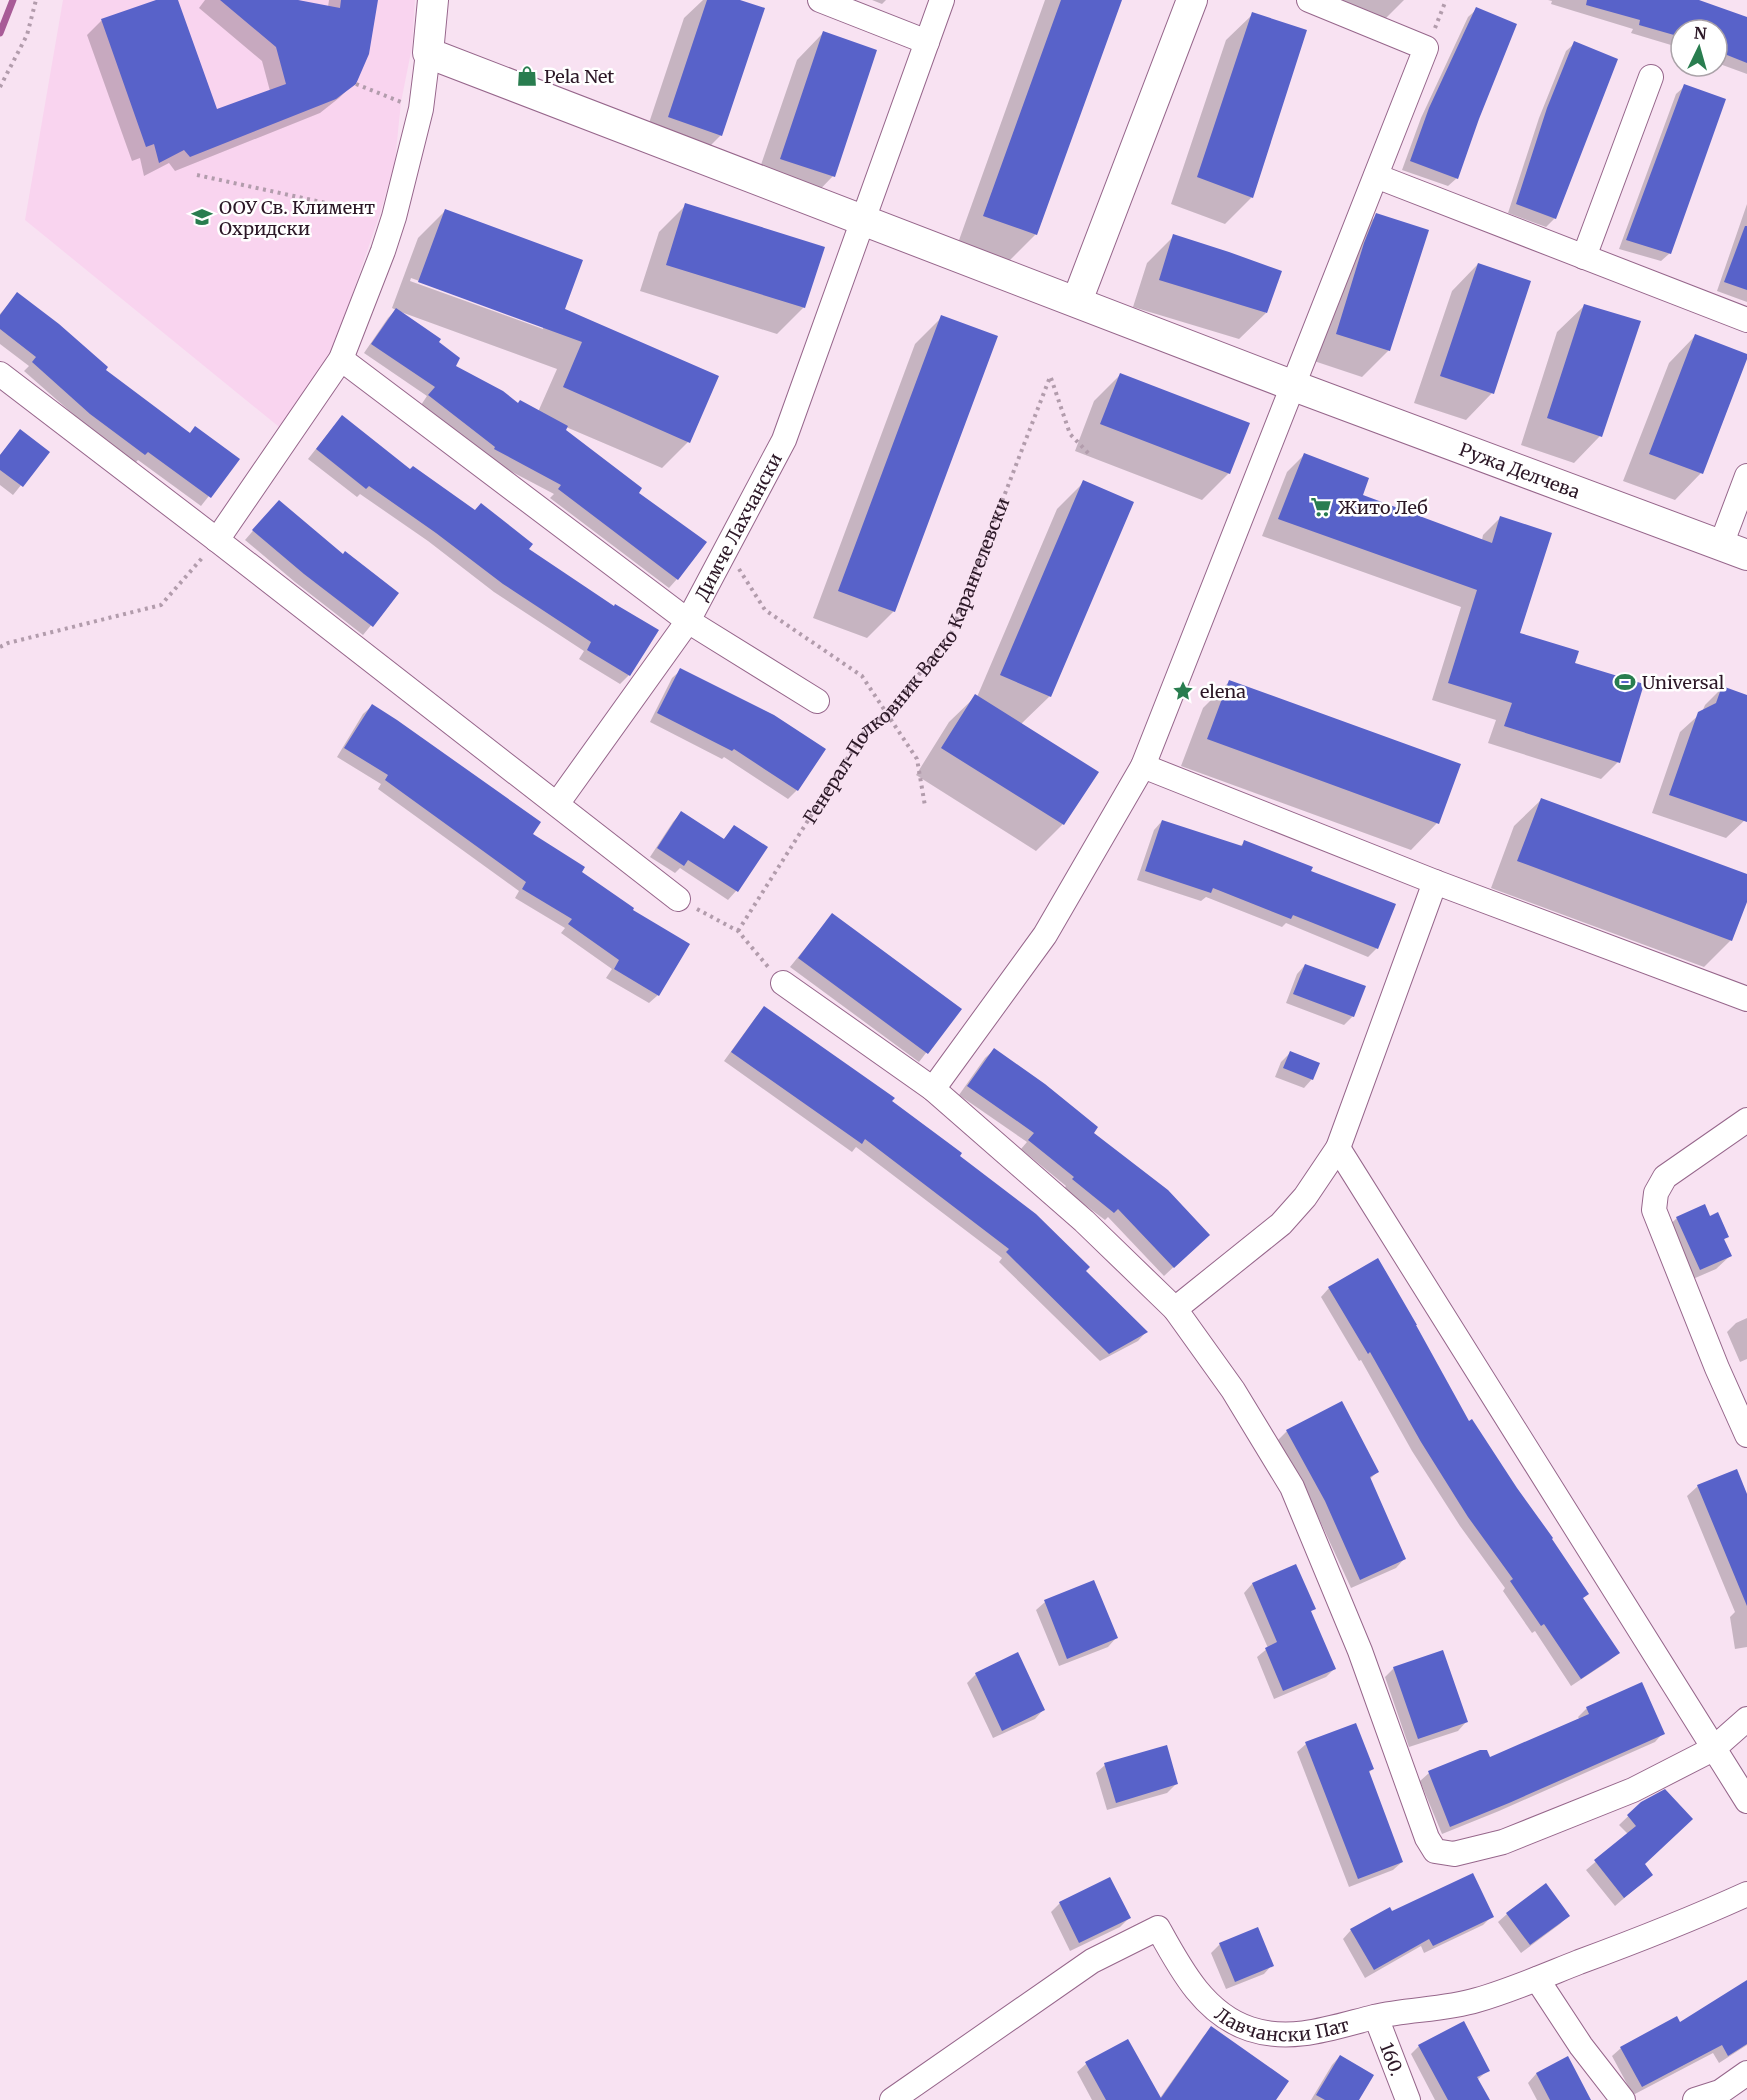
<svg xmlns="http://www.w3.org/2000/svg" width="1747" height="2100" font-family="Merriweather,serif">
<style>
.built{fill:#f9d4ef}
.shadow{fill:#0003;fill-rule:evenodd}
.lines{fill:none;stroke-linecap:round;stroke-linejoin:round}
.stream{stroke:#a85b97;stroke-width:7}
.building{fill:#5862c9}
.minor-casing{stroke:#96668b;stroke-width:26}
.tertiary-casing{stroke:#96668b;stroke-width:32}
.path{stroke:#b29cac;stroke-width:4;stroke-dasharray:3 4.5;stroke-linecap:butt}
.minor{stroke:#fff;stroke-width:24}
.tertiary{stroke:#fff;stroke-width:30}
.labels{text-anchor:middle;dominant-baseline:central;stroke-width:5;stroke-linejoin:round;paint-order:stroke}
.poi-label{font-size:18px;fill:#2b1726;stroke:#fff;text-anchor:start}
.street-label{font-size:18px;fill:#2b1726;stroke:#fff}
</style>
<rect width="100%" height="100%" fill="#f8e2f2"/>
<!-- built -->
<path class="built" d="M63,0H415L412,47L401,102L395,161L380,214L335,344L289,435L25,220Z"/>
<!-- shadow -->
<path class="shadow" d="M160,0H177L216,111L270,91L262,61L199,8L205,0H296L328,7L329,0H376L354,83L339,98L320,113L175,171L169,163L144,176L140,158L132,161L87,35L101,21Z
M703,0H735L721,135L694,162L642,144L684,18Z
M872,0H886L882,4Z
M1045,0H1120L1036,234L1009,261L958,243Z
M1329,0H1404L1384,20Z
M1548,0H1694L1747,18V74L1717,63V30H1681V48L1631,33L1633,29L1551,4L1552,1Z
M1477,9V118L1457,178L1448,186L1402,170L1421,118L1468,17Z
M1253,14L1252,197L1225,224L1171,204L1226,40Z
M823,33L833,176L807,203L754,185L797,60Z
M1575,43L1555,218L1546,227L1508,213L1539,118L1566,51Z
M1685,86L1670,253L1661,261L1619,249L1676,94Z
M1747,204V302L1717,291Z
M686,205L804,307L777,334L640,291L659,232Z
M445,211L563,309L688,442L662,468L566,427L564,430L637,493L677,579L669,588L550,498L554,494L486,458L421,405L427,396L364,353L388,318L396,310L392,308L418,238ZM411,278L543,326V329L410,281ZM401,312L557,369L538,412L518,404L454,367L437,343Z
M1377,215L1389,350L1362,377L1311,360L1350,242Z
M1174,236L1266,313L1239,339L1133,307L1147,263Z
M1478,264L1492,393L1466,420L1414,403L1452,291Z
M17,294L104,370L189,434L195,428L238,459L201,506L138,460L135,463L82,422L24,371L29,366L0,344V314Z
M1584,306L1600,436L1574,463L1521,445L1557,332Z
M942,317L894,611L867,638L813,618L915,344Z
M1695,336L1701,473L1675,500L1623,481L1669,363Z
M1120,375L1229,473L1202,500L1075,451L1094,401Z
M334,426L410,471L614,607L657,631L629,675L620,684L579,659L584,651L494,592L428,541L360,494L357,497L308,459Z
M20,431L48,452L13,495L0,485V455Z
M1304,455L1361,496L1482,540L1483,535L1500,518L1518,634L1618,762L1601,779L1488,743L1496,720L1432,700L1461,607L1262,536L1287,472Z
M1084,482L1050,696L1021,724L1063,824L1036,851L916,775L949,722L976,696L977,697L1057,509Z
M271,510L343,555L397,594L363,635L295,582L245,540Z
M681,670L824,749L797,790L788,799L724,757L722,759L650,722L672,678Z
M1229,682L1437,823L1411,850L1181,766L1203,708Z
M1723,687L1747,696V818L1726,838L1652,813L1680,732L1702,712L1705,705Z
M372,706L530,835L580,872L658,995L649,1003L606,978L612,969L561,933L565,928L515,898L519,891L378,789L381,784L337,757L363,714Z
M1541,800L1747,876V897L1731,940L1704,967L1491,888L1514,826Z
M681,813L723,840L734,827L765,847L736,891L728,900L680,868L675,873L650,857L673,822Z
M1162,821L1239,847L1245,842L1309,872L1377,948L1368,957L1286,923L1282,927L1206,897L1201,901L1137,880L1154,830Z
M832,915L960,1009L919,1062L790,967Z
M1305,965L1353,1016L1344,1025L1286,1003L1297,974Z
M764,1008L958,1157L1084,1271L1146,1332L1138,1341L1100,1361L999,1262L1002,1258L856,1147L852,1152L724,1061L756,1017Z
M994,1050L1092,1133L1199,1243L1164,1276L1108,1217L1105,1220L1064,1189L1066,1186L1021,1149L1027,1142L959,1095L985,1058Z
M1290,1053L1312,1079L1304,1088L1275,1077L1281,1062Z
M1677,1218L1727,1236L1723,1241L1730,1256L1716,1269L1686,1282L1663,1231Z
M1329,1288L1469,1423L1618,1653L1609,1661L1571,1686L1535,1631L1532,1633L1503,1591L1505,1588L1460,1526L1412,1451L1361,1360L1359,1361L1321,1297Z
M1747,1318V1359L1740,1362L1727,1332L1736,1323Z
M1287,1431L1377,1472L1369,1480L1404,1559L1396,1568L1351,1588L1315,1510L1278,1440Z
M1698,1486L1747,1498V1647L1735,1649L1730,1617L1735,1612L1687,1496Z
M1252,1584L1314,1608L1310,1612L1335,1668L1326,1677L1274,1699L1257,1657L1268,1648L1244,1593Z
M1045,1602L1116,1638L1108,1647L1059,1666L1036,1610Z
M1394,1668L1466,1722L1458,1731L1409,1747L1385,1677Z
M976,1674L1043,1710L1035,1719L993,1738L967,1683Z
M1587,1708L1663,1733L1655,1742L1499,1811L1442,1834L1420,1781L1429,1773L1489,1759L1580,1720L1578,1717Z
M1306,1744L1373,1769L1368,1773L1402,1862L1393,1870L1349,1887L1297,1752Z
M1105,1765L1176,1784L1167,1793L1107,1810L1096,1773Z
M1642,1803L1643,1865L1651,1875L1615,1906L1586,1870L1628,1834L1619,1825Z
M1060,1903L1129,1918L1120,1927L1070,1951L1051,1912Z
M1392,1913L1492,1916L1483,1925L1424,1953L1421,1946L1365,1978L1343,1939L1351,1930Z
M1507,1914L1568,1916L1560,1924L1521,1953L1498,1922Z
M1220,1944L1272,1965L1264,1974L1226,1989L1211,1953Z
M1747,1981V2045L1719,2063L1713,2053L1633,2095L1612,2056L1621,2048L1680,2024Z
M1211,2028L1274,2100H1163L1160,2098L1203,2037Z
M1128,2041L1160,2100H1092L1077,2072L1086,2064Z
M1419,2046L1488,2070L1477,2080L1488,2100H1435L1411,2054Z
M1340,2056L1358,2100H1311L1332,2065Z
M1567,2058L1589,2100H1537L1528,2083L1536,2074Z"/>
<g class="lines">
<!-- stream -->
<path class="stream" d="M0,33L13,0"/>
</g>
<!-- building -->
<path class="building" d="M156,0H178L217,109L286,84L276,47L220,0H298L340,8L341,0H378L369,54L356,84L336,99L190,157L184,150L159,163L154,144L146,147L101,19Z
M707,0H740L765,8L722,136L668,117Z
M1061,0H1122L1037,235L983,216Z
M1587,0H1699L1747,17V63L1717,51V30H1681V37L1639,25L1640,20L1586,5Z
M1476,7L1517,24L1479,119L1458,179L1410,161L1429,108Z
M1252,12L1307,30L1253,198L1197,177Z
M823,31L877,50L835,177L780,159Z
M1574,41L1618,59L1556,219L1516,204L1547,108Z
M1684,84L1726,99L1671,254L1626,240Z
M685,203L825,247L805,308L666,265Z
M445,209L583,260L565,309L719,376L690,443L563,387L582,342L418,282Z
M1376,213L1429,230L1390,351L1336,334L1364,243Z
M1745,226H1747V290L1724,282Z
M1173,234L1229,252L1282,271L1267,313L1159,280Z
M1478,263L1531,281L1494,394L1440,376Z
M17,292L59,324L108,367L106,370L190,433L195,426L240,459L211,498L148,452L145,455L90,414L32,362L36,357L0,329V315Z
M1584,304L1641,321L1602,437L1547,418Z
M396,308L441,339L439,342L460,358L456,366L503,391L518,403L520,400L568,426L566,430L642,488L639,493L707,542L678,580L558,489L561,485L494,449L495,447L428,395L435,387L371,344Z
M941,315L998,336L895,612L838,591Z
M1695,334L1747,354V359L1703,474L1649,454Z
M1120,373L1250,423L1230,474L1100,424Z
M342,415L410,469L413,466L475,510L481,503L533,544L529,549L614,606L615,604L659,630L630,676L587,650L591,642L503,584L436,533L369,486L366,489L316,449Z
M20,429L50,452L23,487L0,470V455Z
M1304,453L1369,478L1363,495L1492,543L1500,516L1552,533L1520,633L1579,651L1575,663L1644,684L1620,763L1504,726L1512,703L1448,683L1477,590L1278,519Z
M1083,480L1134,502L1051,697L1000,675Z
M279,500L343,554L345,551L399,593L373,627L304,574L252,530Z
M680,668L774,715L826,749L798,791L734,749L732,751L657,713Z
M1229,680L1461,764L1439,824L1207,739Z
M1722,686L1747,695V822L1669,795L1698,712L1716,703Z
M975,694L1099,772L1064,825L941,748Z
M372,704L397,720L541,822L533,834L585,867L582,872L634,908L633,910L690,944L659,996L614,969L619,960L568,924L572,919L522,889L526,882L385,780L388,775L344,748Z
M1541,798L1747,874V902L1732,941L1517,861Z
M681,811L724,839L734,825L768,847L738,892L688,860L684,866L657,848Z
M1162,820L1242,846L1244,840L1313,867L1311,871L1396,904L1378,949L1293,915L1291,919L1213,888L1211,893L1145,871Z
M832,913L962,1009L928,1054L798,958Z
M1305,964L1366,986L1354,1017L1293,994Z
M764,1006L895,1098L892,1101L962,1153L960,1156L1036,1214L1090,1267L1086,1271L1148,1332L1109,1354L1006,1252L1009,1249L865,1139L862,1144L731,1052Z
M994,1048L1045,1084L1098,1127L1094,1133L1168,1190L1210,1235L1174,1268L1118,1209L1114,1213L1072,1179L1074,1177L1028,1140L1034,1133L967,1086Z
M1290,1051L1320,1063L1313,1080L1283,1068Z
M1705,1204L1710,1216L1718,1212L1729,1237L1724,1239L1732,1256L1700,1270L1676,1217Z
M1378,1258L1417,1325H1416L1469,1421L1472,1419L1517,1488L1553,1538L1552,1539L1589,1594L1583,1598L1620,1653L1581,1679L1544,1624L1541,1626L1510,1581L1513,1579L1468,1517L1421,1442L1370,1352L1368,1354L1328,1287Z
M1342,1401L1379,1472L1370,1477L1406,1559L1360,1580L1325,1501L1286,1430Z
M1737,1469L1747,1494V1606L1697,1485Z
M1296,1564L1316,1609L1311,1611L1336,1669L1283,1691L1265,1648L1277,1642L1252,1583Z
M1094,1580L1118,1638L1067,1659L1044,1600Z
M1443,1650L1468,1722L1418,1739L1393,1667Z
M1018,1652L1045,1710L1002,1731L975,1673Z
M1642,1682L1665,1734L1509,1803L1450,1827L1428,1771L1480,1750H1487L1490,1757L1589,1714L1586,1707Z
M1356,1723L1374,1769L1369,1771L1403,1862L1358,1879L1305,1742Z
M1167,1745L1178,1784L1116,1803L1104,1763Z
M1665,1789L1693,1819L1645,1864L1653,1875L1624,1898L1594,1860L1636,1826L1627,1815L1641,1802Z
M1473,1873L1494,1917L1433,1946L1429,1939L1374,1970L1350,1929L1390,1907L1392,1911Z
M1110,1877L1131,1918L1079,1943L1059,1902Z
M1546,1883L1570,1916L1530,1945L1506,1913Z
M1258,1927L1274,1966L1235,1982L1219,1943Z
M1747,1980V2044L1728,2056L1722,2045L1642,2087L1620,2047L1677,2016L1680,2022Z
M1464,2021L1490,2071L1477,2077L1490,2100H1448L1418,2045Z
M1211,2026L1289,2081L1276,2100H1106L1085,2062L1128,2039L1161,2098Z
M1340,2055L1374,2075L1359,2100H1325L1316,2095Z
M1568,2056L1591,2100H1550L1536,2073Z"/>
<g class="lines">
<!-- minor casing -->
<g class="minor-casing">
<g id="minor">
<path d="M820,0L927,42"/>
<path d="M1376,176L1747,320"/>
<path d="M1584,257L1651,77"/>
<path d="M341,359L688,621L817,701"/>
<path d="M0,374L217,540L678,899"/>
<path d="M217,540L341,359L383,251L394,217L421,109L428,53"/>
<path d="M1721,545L1747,476"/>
<path d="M1143,766L1435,882L1747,999"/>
<path id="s2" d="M557,804L688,621L784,440L942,0"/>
<path d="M783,983L933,1089L1084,1221L1175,1309L1233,1390L1292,1487L1360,1651L1427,1838L1435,1851L1454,1854L1503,1842L1633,1790L1713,1749L1747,1719"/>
<path d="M933,1089L1045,935L1143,766L1426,48L1309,0"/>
<path d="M1747,1120L1665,1177L1656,1193L1654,1210L1717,1368L1747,1435"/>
<path d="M1338,1148L1747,1801"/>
<path d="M1175,1309L1281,1224L1305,1197L1338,1148L1435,882"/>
<path d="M1537,1979L1581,2046L1623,2100"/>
<path id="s3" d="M1376,2017L1408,2100"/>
<path id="s4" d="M892,2100L1092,1961L1158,1928C1180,1968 1204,2014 1250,2029C1292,2043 1334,2027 1374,2017C1408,2009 1444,2010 1477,2000C1512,1990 1546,1975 1579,1962C1636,1941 1692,1919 1747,1894"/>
<path d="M1695,2100L1720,2092L1747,2073"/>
</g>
</g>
<!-- tertiary casing -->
<g class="tertiary-casing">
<g id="tertiary">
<path id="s5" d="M433,0L428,53L1294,386L1747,555"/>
<path d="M1077,301L1192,0"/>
</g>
</g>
<!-- path -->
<g class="path">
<path d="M1435,28L1446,0"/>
<path d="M356,84L401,102"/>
<path d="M0,87L27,35L36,0"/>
<path d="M197,175L372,213"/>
<path d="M1051,378L1070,434L1090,455"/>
<path d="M739,569L765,610L862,676L917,759L925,806"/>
<path d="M0,647L8,643L161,605L203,557"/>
<path d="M697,909L738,931L769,968"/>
<path id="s1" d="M738,931L866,729L888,713L950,636L1050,377"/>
</g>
<!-- minor -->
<use href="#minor" class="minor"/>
<!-- tertiary -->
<use href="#tertiary" class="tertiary"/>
</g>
<!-- icons -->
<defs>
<g id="shop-bare" transform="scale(1.62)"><path d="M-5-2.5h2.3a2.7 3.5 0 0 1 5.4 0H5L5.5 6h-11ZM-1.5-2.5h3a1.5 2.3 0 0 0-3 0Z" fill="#297d4f" stroke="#fff" stroke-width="2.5" paint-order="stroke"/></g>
<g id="school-bare" transform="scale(1.62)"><path d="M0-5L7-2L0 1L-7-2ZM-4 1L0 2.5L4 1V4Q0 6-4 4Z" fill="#297d4f" stroke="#fff" stroke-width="2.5" paint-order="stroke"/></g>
<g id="supermarket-bare" transform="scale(1.62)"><path d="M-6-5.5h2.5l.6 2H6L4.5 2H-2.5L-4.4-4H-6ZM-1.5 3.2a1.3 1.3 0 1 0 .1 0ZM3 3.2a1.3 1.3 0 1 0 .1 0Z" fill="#297d4f" stroke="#fff" stroke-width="2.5" paint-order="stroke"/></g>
<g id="stadium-bare" transform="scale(1.62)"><path d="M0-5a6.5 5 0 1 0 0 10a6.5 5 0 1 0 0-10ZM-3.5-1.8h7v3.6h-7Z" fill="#297d4f" stroke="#fff" stroke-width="2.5" paint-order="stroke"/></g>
<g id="sight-bare" transform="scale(1.62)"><path d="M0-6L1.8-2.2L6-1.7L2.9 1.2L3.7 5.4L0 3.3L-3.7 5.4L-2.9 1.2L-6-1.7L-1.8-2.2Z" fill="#297d4f" stroke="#fff" stroke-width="2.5" paint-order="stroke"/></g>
</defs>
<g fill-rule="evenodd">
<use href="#shop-bare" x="527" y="76"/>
<use href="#school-bare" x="202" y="217"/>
<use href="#supermarket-bare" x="1321" y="507"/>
<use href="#stadium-bare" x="1625" y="682"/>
<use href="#sight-bare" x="1183" y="691"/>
</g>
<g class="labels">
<!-- poi labels -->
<g class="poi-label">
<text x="544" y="76">Pela Net</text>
<text x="219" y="207">ООУ Св. Климент<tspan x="219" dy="21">Охридски</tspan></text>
<text x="1338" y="507">Жито Леб</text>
<text x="1642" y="682">Universal</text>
<text x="1200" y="691">elena</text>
</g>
<!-- street labels -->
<g class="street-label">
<text stroke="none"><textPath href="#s5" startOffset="1222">Ружа Делчева</textPath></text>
<text stroke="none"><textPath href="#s2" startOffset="332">Димче Лахчански</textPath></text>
<text stroke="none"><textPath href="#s1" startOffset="321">Генерал-Полковник Васко Карангелевски</textPath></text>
<text stroke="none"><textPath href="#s4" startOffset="489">Лавчански Пат</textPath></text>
<text stroke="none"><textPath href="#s3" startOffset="45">160.</textPath></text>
</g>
</g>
<!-- north arrow -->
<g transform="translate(1699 48) rotate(5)"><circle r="28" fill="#ffffff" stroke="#aaa2a8" stroke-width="1.5"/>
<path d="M0-4.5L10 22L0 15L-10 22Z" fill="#297d4f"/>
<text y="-9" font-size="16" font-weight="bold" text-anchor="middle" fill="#2b1726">N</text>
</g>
</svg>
